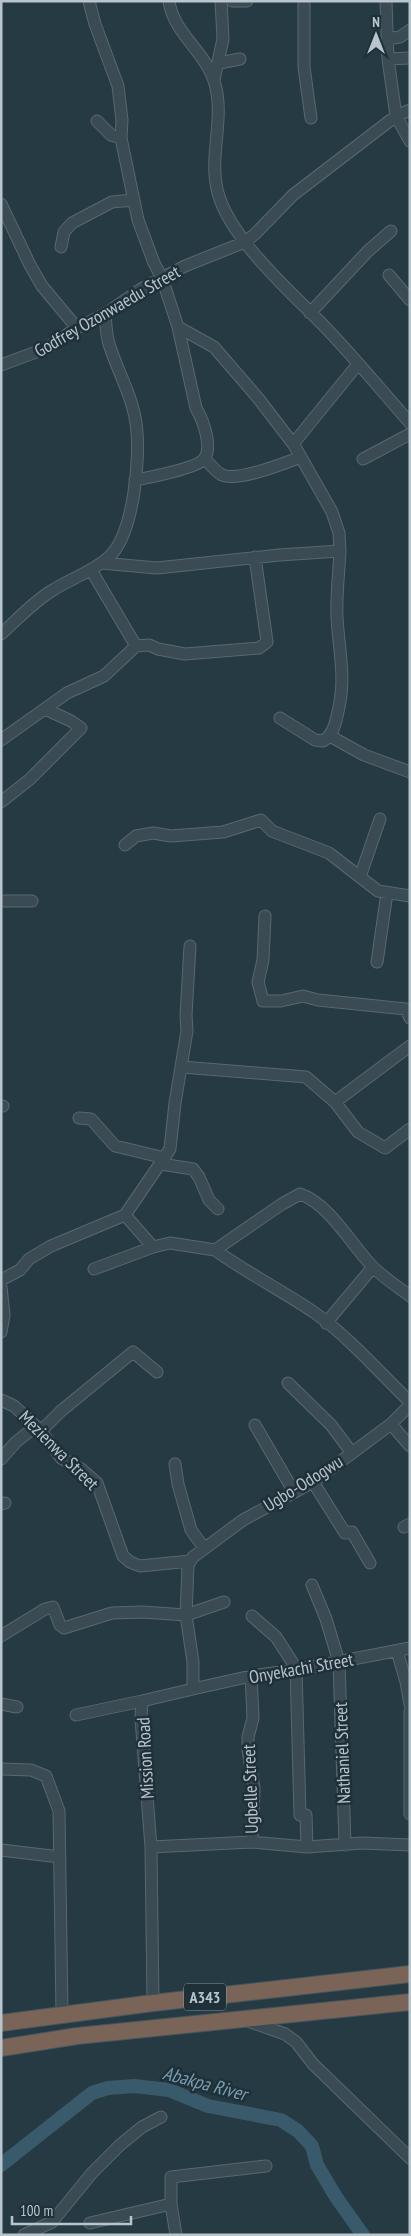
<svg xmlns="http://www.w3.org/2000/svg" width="411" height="2236" font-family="'PT Sans Narrow',sans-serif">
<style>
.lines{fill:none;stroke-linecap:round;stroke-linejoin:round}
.river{stroke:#395a6b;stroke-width:14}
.minor-casing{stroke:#596870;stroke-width:13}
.highway-casing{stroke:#45555d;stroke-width:18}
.minor{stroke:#3a4b53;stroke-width:11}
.highway{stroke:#796457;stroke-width:16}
.labels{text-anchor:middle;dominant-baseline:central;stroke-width:5;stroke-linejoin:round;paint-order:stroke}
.shield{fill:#1f3039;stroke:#8a98a1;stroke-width:1}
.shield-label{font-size:16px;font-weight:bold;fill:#b8c5cd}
.street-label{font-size:18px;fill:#b8c5cd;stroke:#1f3039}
.water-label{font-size:19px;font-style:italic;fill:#779db1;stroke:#1f3039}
</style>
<rect width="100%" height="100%" fill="#263a44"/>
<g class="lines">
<!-- river -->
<path class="river" d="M1,2165L92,2093L108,2088L134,2086L169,2090L208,2106L281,2120L298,2131L312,2146L317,2165L336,2197L363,2235"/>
<!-- minor casing -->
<g class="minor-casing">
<path id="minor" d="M89,1L95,24L118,86L122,120L121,138L138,220L154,263L162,278L178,327L196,408C203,420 214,449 203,460C196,468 147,478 135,480
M169,1C173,33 207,53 215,84C225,120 208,157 218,193C231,240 291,292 324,326C354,357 381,390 410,423
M232,1H247
M304,1V67L311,118
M386,1L388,59L396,116L410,141
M387,39L400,37L410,30
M388,59L410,58
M219,63L240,59
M214,80L223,39L221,1
M97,121L111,135L121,138
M1,204L30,265L42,286L77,328
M61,247L64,232L72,223L112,202L134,200
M389,275L410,300
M310,313L368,251L391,231
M1,365L47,348L77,328L105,314L141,289L185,266L245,242L255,234L293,195L396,116L410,110
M293,444L358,364
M205,459C210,464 215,471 222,475C238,482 285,463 301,457
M363,459L410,434
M101,563L157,568L279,555L340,551L339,533L332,512L294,445L258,398L214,347L178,327
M91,570L136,646
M1,634C18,619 34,601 53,590C72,578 92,572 109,557C134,534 141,456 136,423C132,395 117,370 109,344C106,334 106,324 105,314
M280,718L315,740L323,741C332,736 335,726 337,716C347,678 339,654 337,617C336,595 339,573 340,551
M330,736L364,755L410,772
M1,740L67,693L104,676L136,646L149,645L158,649L185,654L259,648L267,642L255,557
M1,802L29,780L81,728L71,721L45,709
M125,845L136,836L153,833L171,836L223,832L261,820L272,831L329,853L378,891L410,896
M360,877L380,819
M1,901H32
M265,916L263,960L258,982L263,1001H281L303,996L318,1000L406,1009L410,1018
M377,962L387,893
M182,1067L306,1077L335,1102L358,1132L385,1148L410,1129
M335,1102L410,1046
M1,1106H3
M79,1118L91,1119L115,1146L165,1158
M161,1164L193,1169L199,1177L209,1200L218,1209
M125,1215L153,1247L170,1243L215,1250L282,1204L300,1194C330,1204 352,1246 373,1267C384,1278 398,1287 410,1296
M215,1250C247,1273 283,1291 315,1313C350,1338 379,1372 410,1402
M94,1269L153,1247
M1,1280L20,1270L29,1259L51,1246L125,1215L170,1149L175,1103L187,1031L186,1015L190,946
M1,1287L4,1315L1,1332
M326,1323L373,1267
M288,1383L331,1425L352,1453
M1,1400L14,1406L41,1431L61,1458L81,1469L97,1483L123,1556L130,1562L140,1566L190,1561
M391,1424L410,1446
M255,1425L294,1492
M41,1431L61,1411L133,1352L157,1372
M1,1459L16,1442L36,1426
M175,1464L178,1484L191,1530L204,1548
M313,1482L345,1533L352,1532L370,1563
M1,1504L5,1503
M404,1527L410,1524
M312,1585L326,1619L339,1662L345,1845
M252,1616L276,1637L296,1668L300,1815H306L307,1847
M1,1636L45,1609L53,1607L60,1625L64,1628L112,1613L142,1612L186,1615L224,1602
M397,1651L406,1682L410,1704
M251,1676L253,1718L248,1737V1750L254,1788L252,1842
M193,1689L251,1676L296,1670L410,1648
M1,1704L17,1707
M410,1711V1814
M76,1715L142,1701
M1,1769L31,1770L46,1776L59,1811L62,2014
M151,1847L252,1842L307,1847L362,1843L410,1845
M1,1850L60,1857
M153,2003L151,1847L141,1719L142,1701L193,1689V1662L186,1615L188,1565L193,1557L243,1520L313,1482L391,1424L410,1405
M245,2020L285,2034L296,2042L313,2064L410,2158
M90,2223L171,2204
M24,2235L52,2222L92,2173L120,2145L142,2127L161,2117
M176,2235L171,2204V2177L266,2166"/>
</g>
<!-- highway casing -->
<g class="highway-casing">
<path id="highway" d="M1,2023L153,2003L410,1974
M1,2048L77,2036L410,2002"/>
</g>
<!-- minor -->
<use href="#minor" class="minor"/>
<!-- highway -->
<use href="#highway" class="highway"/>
</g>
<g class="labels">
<!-- shield labels -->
<rect class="shield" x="184" y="1983.5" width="42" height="27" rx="4"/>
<g class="shield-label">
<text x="205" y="1997">A343</text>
</g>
<!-- street labels -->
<g class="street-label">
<text transform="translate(107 311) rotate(-30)">Godfrey Ozonwaedu Street</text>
<text transform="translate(59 1450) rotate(45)">Mezienwa Street</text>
<text transform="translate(303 1483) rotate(-32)">Ugbo-Odogwu</text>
<text transform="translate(301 1668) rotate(-10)">Onyekachi Street</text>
<text transform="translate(342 1753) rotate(-92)">Nathaniel Street</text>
<text transform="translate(145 1758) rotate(-93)">Mission Road</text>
<text transform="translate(250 1789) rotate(-92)">Ugbelle Street</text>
</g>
<!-- water labels -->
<g class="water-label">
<text transform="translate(205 2083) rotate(15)">Abakpa River</text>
</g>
</g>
<!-- border -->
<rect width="411" height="2236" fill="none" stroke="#b8c5cd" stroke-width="5"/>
<!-- north arrow -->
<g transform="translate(376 35)" stroke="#1f3039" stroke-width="4" paint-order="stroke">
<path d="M0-4L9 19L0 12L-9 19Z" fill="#b8c5cd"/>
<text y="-8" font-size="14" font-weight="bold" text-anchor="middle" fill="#b8c5cd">N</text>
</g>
<!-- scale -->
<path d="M12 2216v8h119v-8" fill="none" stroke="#b8c5cd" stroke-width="2.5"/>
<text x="20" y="2216" font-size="15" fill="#b8c5cd" stroke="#1f3039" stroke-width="4" paint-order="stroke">100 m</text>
</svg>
